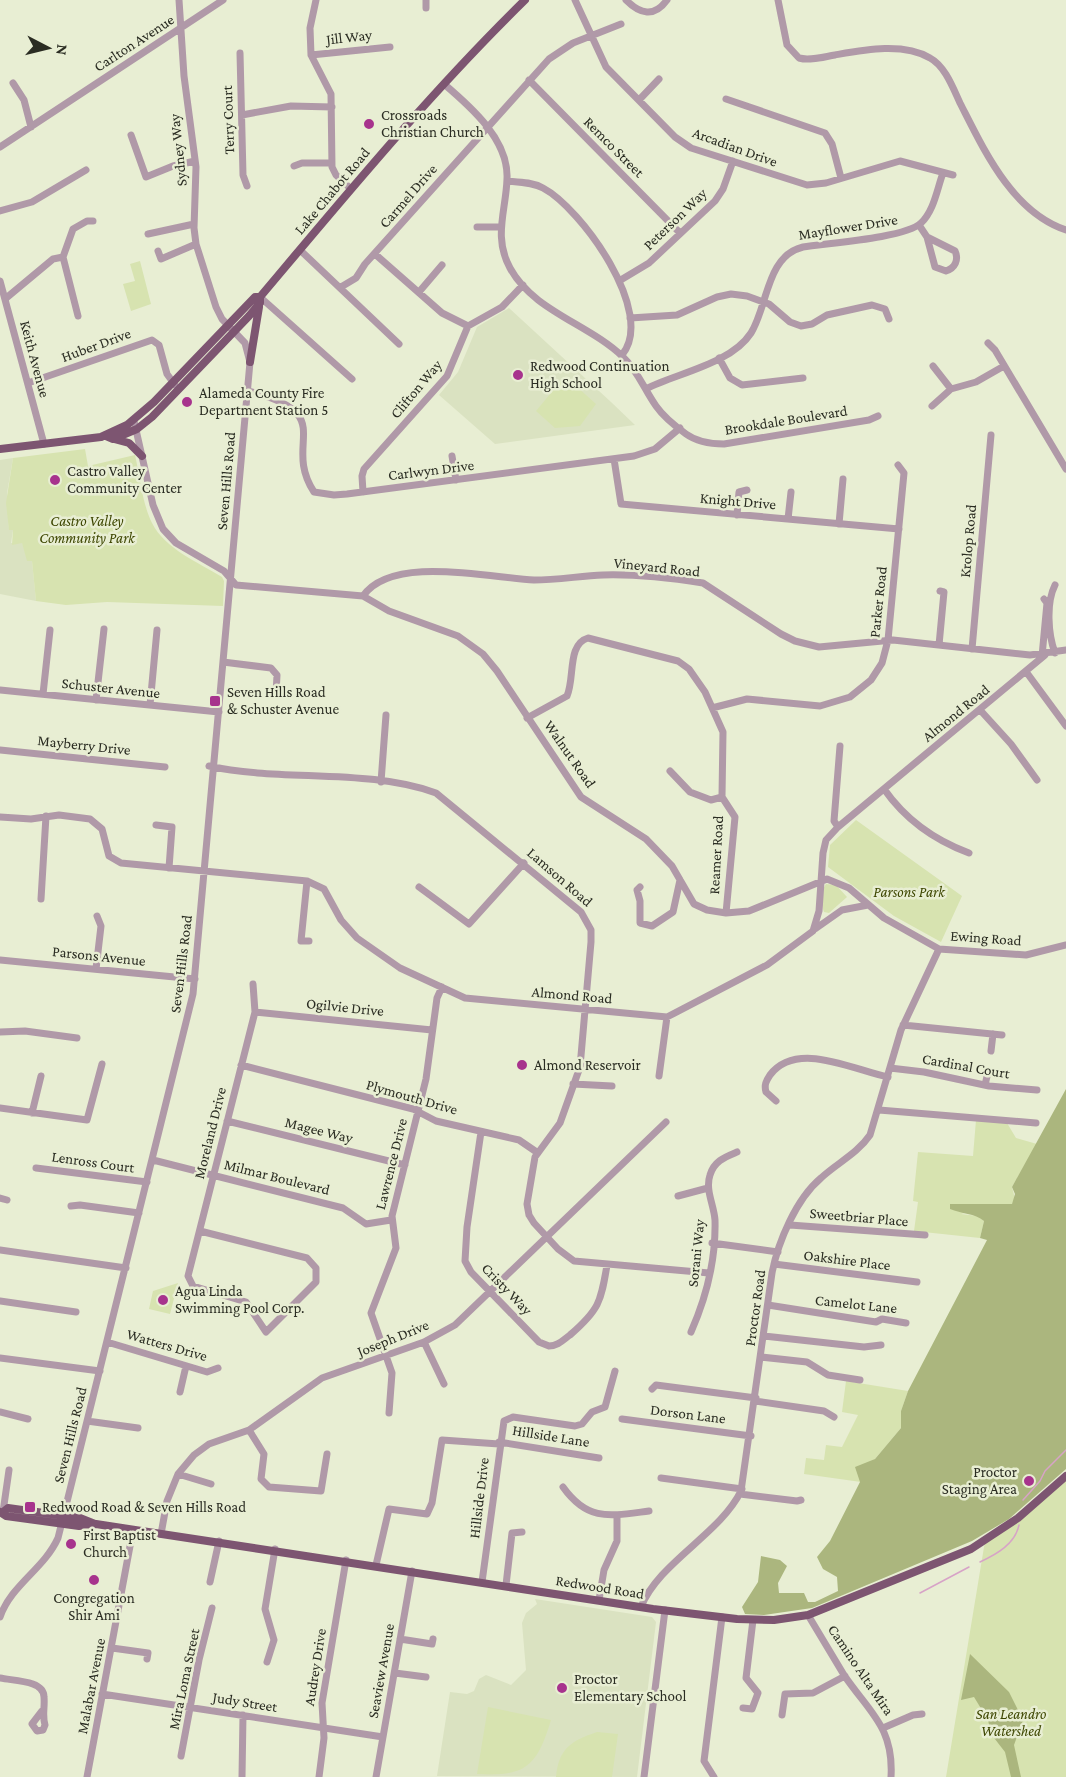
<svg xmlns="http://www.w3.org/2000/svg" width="1066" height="1777" font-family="'Crimson Pro',serif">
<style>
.built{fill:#dae2c1}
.green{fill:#d7e3b0}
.forest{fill:#abb67e}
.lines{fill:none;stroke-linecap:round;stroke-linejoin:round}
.stream{stroke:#d7a3c7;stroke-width:1.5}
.minor{stroke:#b099a8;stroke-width:7}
.major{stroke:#7d5571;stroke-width:8}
.poi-dot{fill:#a7338d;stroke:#e8eed3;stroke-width:2}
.labels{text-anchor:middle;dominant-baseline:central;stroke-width:5;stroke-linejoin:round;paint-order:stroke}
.street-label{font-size:15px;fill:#2a2c22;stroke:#e8eed3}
.poi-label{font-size:15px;fill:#2a2c22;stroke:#e8eed3;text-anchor:start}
.park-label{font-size:15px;font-style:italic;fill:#3d4601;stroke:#e8eed3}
</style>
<rect width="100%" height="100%" fill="#e8eed3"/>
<!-- built -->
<path class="built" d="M509,308L611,402L635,425L495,444L439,395L458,372L477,327Z
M13,458L7,493L9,530H13L11,543H22L32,561L36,601L0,594V460Z
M535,1599L652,1617L656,1622L637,1777L437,1776L450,1692L467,1694L474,1691L479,1679L486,1675L511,1685L526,1670L522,1623L526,1613L537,1604Z"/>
<!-- green -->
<path class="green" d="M140,261L151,304L131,311L123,284L135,281L130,264Z
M565,376L596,404L580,426L555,428L536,411Z
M85,449L88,466L135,455C140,476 142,503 152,523C165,549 198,562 222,577L224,581L223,606L107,602L66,605L36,601L32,561H27L22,543L12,545L13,530H9L6,503L13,458Z
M856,820L962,896L941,942L894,916L828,867L830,845Z
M826,884L836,885L847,897L829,913L824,912C821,905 821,891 826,884Z
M976,1120L1007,1123L1016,1138L1037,1144L1012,1187L1015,1199L1012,1204L994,1205L961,1214L978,1216L984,1221L980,1238L914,1231L918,1202L913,1201L918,1152L973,1156Z
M178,1283L170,1314L149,1309L153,1291Z
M846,1381L908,1391L901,1411V1428L875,1459L866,1464L861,1482L804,1474L806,1458L824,1460L826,1445L842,1447L858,1415L842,1412Z
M1066,1476V1777H946L985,1541Z
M488,1707L551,1720C537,1766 526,1777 477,1774Z
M597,1732L618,1734L612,1777H556C559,1748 571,1741 597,1732Z"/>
<!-- forest -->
<path class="forest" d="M1066,1089V1469L1009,1519L972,1541L812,1608L764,1615L745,1614L742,1607L758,1582L761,1556L780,1560L787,1566L778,1583L779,1593H804L808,1602H815L838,1591L837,1577L823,1569L817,1557L830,1541L860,1482L855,1467L875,1459L901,1428V1411L908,1391L987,1240L980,1238L984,1221C975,1213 961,1214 950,1209V1204H1012L1015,1194L1012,1187Z
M970,1654L1009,1692L1023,1720L1014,1745L1021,1777H1011L1005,1752L991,1734L988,1720L974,1697L961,1700Z"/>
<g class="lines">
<!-- stream -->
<path class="stream" d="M1023,1500L1040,1481L1045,1471L1066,1450
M980,1562C997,1554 1015,1544 1019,1525
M920,1593L969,1567"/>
<!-- minor -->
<path class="minor" d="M316,0L310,28L311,55L331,94L332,167L336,175L351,189
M575,0L606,67L675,137L691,148L807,185L826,183L900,161L953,175
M626,0C640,14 654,18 667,0
M778,0L787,45L799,58C810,61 823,57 835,55C863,50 903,42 930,58C945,66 953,88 960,103C984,150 1012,212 1066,230
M426,8V0
M240,53L243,175L247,186
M311,55L390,47
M529,80L680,233
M13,83L24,100L31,127
M444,84C471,107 509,140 507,179C506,211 493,237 510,268C533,311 589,324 623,357C638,371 644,389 656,406C663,416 675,426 686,434C697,442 710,444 724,444L869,420L878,416
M726,99L825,133L832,144L841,178
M639,100L659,79
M242,115L291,106L332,107
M131,135L146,177L173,166L195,161
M0,147L223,0
M294,166L302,163H331
M507,181C519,182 532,182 543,188C581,208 657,313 622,355
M0,211L32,202L86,170
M919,225L927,237L935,267L946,271C955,268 959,260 955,251L927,237
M477,227H500
M148,234L194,224
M300,250L399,344
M158,251L161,259L196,244
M375,254L442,313L468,326
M0,281L44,444
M619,281L649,263L715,201L723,189L733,161
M341,287L356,278L365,264L549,59L573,43L621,24
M419,292L442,265
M260,297L352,379
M5,299L53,259L63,257
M78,316L63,257L73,229L87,221H93
M630,318L677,315L717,297L731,294L747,296L769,304L790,322L801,326L812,324L827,315L872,305L885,309L889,319
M988,343L995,350L1066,469
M719,358L730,378L742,385L803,378
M933,366L951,389
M28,383L152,340L159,345L167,374L175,385
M646,389C677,373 731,364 751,333C768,306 766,256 803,247C828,243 905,238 921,223C934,211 937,189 943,173
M951,389L976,382L1004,366
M248,391C341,414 281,442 314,492L334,495L347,494L634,456L655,449L680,428
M932,406L951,389
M134,421L153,505L163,529L176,543L224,571L236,585L363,596L389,611L458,636L483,654L497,671L581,797L646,839L672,866L694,904L707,910L726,913L749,911L827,879L849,888L884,918L939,949L1026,955L1066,945
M452,456L456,480
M614,459L621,504L899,529
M363,492L362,476L364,469L447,376L468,326L502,307L523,285
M737,515L739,492L747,490
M788,519L791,492
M839,524L843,479
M363,596C392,554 491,578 534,580C557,580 580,576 603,575C635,574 671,578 703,583L781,634L795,641L819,647L893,640L1030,655L1066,650
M939,645L944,592L940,591
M972,649L991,435
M1055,653C1048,634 1046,603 1055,585
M1042,656L1047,603L1044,599
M223,662L271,668L277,675L276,694
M1027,673L1066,726
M0,690L219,712
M43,694L50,630
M96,700L104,629
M150,705L157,630
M712,708L747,699L820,706L850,697L871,680L882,663L888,640L904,473L898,465
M981,711L1011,744L1037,780
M527,718L567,696C575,678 567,644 588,638L678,661L689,669L705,692L723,732L722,797L735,817L726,913
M0,750L165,767
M209,766C280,782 368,768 436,793L581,912L591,930V942L580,1067L560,1123L535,1157L527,1204L529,1215L534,1223L558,1249L574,1261L709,1273
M670,771L690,792L711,800L722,797
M381,782L386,715
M884,789C905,819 934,840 969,853
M0,817L31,819L59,815L90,819L102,829L109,856L121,863L307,881L324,889L341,920L357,938L400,968L465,998L667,1017L767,965L813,931L819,911L823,853L826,840L838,827L1045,655
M156,825L172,827L169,868
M838,827L834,821L840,746
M307,881L301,941H309
M419,887L469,924L524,863
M640,887L637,890L640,901V923L652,926L673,912L680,880
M41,899L46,816
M815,929L842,910L868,905
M0,960L195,979
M96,969L101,926L97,916
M255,1012L432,1030
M903,1025L1002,1035
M0,1032L25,1031L77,1038
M991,1051L993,1034
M241,1065L413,1109L436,1121L519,1140L538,1153
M890,1068L924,1072L989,1086L1037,1090
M659,1076L667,1017
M573,1084L612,1086
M985,1085L988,1072
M776,1101L766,1092C764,1085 766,1081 770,1075C797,1040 853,1070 888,1077
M0,1108L87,1120L102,1064
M879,1110L1036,1123
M32,1113L41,1076
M227,1121L405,1165
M481,1132L467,1227L465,1261L471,1272L539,1342L549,1346C558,1346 563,1340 570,1335C599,1310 601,1302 607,1265
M153,1160L343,1208L366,1224L391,1220
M36,1168L147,1182
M678,1196L708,1188
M0,1198L7,1200
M71,1206L80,1205L139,1213
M790,1225L925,1235
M200,1231L307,1258L316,1268V1282L266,1332L246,1302L193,1286L188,1276L255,1012L253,984
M712,1243L778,1252
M0,1250L126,1268
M774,1264L917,1282
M0,1301L76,1312
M768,1305L876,1322L882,1319L906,1323
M691,1332C706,1298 716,1258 715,1220C714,1205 705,1190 710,1175C714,1161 725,1157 737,1152
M764,1336L864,1347L881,1345
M107,1342L207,1372L218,1368
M424,1342L444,1384
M761,1357L807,1362L828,1375L860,1380
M0,1358L100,1371
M652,1389L656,1385L756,1398
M180,1392L186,1366
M755,1401L824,1411L834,1417
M0,1412L28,1419
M389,1413L392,1373L371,1313L396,1248L392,1216L426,1079L437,998L442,987
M622,1419L751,1436
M87,1421L138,1428
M249,1430L264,1454L261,1479L269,1487L321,1491L327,1454
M499,1442L599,1458
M178,1474L211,1484
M661,1478L742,1489
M563,1487C588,1522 610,1516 649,1511
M740,1494L797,1501L801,1500
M3,1512L9,1470
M161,1534L167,1501L178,1474L194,1455L209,1444L249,1430L322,1378L424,1342L455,1325L666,1122
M376,1565L389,1509L427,1514L432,1503L442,1440L499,1444
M210,1582L219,1541
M482,1582L504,1421L513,1417L575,1426L582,1424L592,1412L605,1407L615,1371
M506,1585L512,1533L522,1532
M599,1600L604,1570L617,1541V1515
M641,1607C658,1563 720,1534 741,1491L772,1273C778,1242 796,1199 821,1178C837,1163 857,1154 870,1135L901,1030L939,949
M808,1615C820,1635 832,1655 844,1675C869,1712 894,1727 891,1777
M0,1617C11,1585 44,1569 58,1538L193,994L250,362L245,343L222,319L216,307L196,244L194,228L196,167L184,76L179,0
M400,1639L432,1644L433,1639
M112,1648L148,1653L147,1659
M267,1662L274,1640L265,1609L275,1549
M395,1673L426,1677
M0,1678C13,1681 44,1680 44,1697C45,1708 42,1715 45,1725L43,1730L37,1731L32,1724L42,1711
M102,1694L383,1737
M743,1708L752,1709L758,1693L746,1678L753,1620
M782,1715L785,1694L813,1693L845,1676
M883,1728L913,1715L922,1714
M181,1756L199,1660L212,1608
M87,1777L133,1530
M242,1777L243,1715
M319,1777L324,1738L322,1703L346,1560
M376,1777L412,1571
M644,1777L665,1610
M714,1777L704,1761L722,1617"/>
<!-- major -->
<path class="major" d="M250,362L259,307
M106,436L113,439L137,429L152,417L249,316L260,303V297C346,195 430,93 525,0
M114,439L129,443L142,456
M0,449L101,437L127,425L154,402L255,297H260
M0,1512L6,1516L79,1526L96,1524L653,1609L737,1619L774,1620L808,1615L971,1549L1018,1518L1066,1476
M3,1512L8,1508L80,1518L95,1524"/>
</g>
<!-- markers -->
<g class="poi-dot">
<circle cx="369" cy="124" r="6"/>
<circle cx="518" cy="375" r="6"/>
<circle cx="187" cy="402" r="6"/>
<circle cx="55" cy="480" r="6"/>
<rect x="209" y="695" width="12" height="12" rx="3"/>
<circle cx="522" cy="1065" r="6"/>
<circle cx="163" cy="1300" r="6"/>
<circle cx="1029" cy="1481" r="6"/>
<rect x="24" y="1501" width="12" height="12" rx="3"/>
<circle cx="71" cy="1544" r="6"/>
<circle cx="94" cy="1580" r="6"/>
<circle cx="562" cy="1688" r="6"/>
</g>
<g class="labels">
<!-- street labels -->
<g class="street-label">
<text transform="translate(349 37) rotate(-6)">Jill Way</text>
<text transform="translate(134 43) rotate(-33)">Carlton Avenue</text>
<text transform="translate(228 120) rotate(-92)">Terry Court</text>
<text transform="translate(614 147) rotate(45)">Remco Street</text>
<text transform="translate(735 147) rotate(20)">Arcadian Drive</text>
<text transform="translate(178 150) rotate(-96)">Sydney Way</text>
<text transform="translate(332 191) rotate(-50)">Lake Chabot Road</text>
<text transform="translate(408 196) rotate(-49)">Carmel Drive</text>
<text transform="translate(675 219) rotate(-44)">Peterson Way</text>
<text transform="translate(848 227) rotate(-9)">Mayflower Drive</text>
<text transform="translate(96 345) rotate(-20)">Huber Drive</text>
<text transform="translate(35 359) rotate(75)">Keith Avenue</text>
<text transform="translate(416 389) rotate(-50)">Clifton Way</text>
<text transform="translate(786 420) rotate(-9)">Brookdale Boulevard</text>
<text transform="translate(431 470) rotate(-7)">Carlwyn Drive</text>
<text transform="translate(226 481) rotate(-85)">Seven Hills Road</text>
<text transform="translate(738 501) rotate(5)">Knight Drive</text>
<text transform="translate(968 541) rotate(-85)">Krolop Road</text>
<text transform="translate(657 567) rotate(6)">Vineyard Road</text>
<text transform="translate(878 602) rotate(-84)">Parker Road</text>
<text transform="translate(111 688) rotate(6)">Schuster Avenue</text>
<text transform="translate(956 713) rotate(-39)">Almond Road</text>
<text transform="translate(84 745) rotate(6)">Mayberry Drive</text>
<text transform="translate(570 754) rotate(55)">Walnut Road</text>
<text transform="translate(716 855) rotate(-87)">Reamer Road</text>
<text transform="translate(560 877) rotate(41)">Lamson Road</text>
<text transform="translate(986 938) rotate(4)">Ewing Road</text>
<text transform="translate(99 956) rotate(6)">Parsons Avenue</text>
<text transform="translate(181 964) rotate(-83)">Seven Hills Road</text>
<text transform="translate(572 995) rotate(5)">Almond Road</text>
<text transform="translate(345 1007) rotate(6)">Ogilvie Drive</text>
<text transform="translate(966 1066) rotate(10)">Cardinal Court</text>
<text transform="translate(412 1097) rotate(16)">Plymouth Drive</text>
<text transform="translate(319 1130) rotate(14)">Magee Way</text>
<text transform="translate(210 1133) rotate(-76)">Moreland Drive</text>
<text transform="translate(93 1162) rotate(8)">Lenross Court</text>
<text transform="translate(391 1164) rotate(-76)">Lawrence Drive</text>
<text transform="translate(277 1177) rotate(14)">Milmar Boulevard</text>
<text transform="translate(859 1217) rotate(5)">Sweetbriar Place</text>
<text transform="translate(696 1253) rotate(-84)">Sorani Way</text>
<text transform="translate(847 1260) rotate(7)">Oakshire Place</text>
<text transform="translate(507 1289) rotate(46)">Cristy Way</text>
<text transform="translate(856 1304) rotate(6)">Camelot Lane</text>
<text transform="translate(755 1308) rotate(-82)">Proctor Road</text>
<text transform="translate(393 1338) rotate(-22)">Joseph Drive</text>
<text transform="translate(167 1345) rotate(16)">Watters Drive</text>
<text transform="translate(688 1414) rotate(7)">Dorson Lane</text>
<text transform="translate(70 1435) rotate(-76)">Seven Hills Road</text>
<text transform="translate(551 1436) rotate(9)">Hillside Lane</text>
<text transform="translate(479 1498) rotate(-83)">Hillside Drive</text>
<text transform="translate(600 1587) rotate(9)">Redwood Road</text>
<text transform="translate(315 1667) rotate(-81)">Audrey Drive</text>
<text transform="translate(861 1670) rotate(56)">Camino Alta Mira</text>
<text transform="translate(381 1671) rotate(-80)">Seaview Avenue</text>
<text transform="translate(184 1679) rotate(-78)">Mira Loma Street</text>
<text transform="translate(91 1686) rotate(-79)">Malabar Avenue</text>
<text transform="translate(245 1702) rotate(9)">Judy Street</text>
</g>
<!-- poi labels -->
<g class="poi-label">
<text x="381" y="115">Crossroads<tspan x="381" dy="17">Christian Church</tspan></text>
<text x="530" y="366">Redwood Continuation<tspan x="530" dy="17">High School</tspan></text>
<text x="199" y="393">Alameda County Fire<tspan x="199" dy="17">Department Station 5</tspan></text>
<text x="67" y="471">Castro Valley<tspan x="67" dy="17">Community Center</tspan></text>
<text x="227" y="692">Seven Hills Road<tspan x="227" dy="17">&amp; Schuster Avenue</tspan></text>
<text x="534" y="1065">Almond Reservoir</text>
<text x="175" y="1291">Agua Linda<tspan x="175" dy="17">Swimming Pool Corp.</tspan></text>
<text x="1017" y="1472" text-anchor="end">Proctor<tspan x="1017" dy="17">Staging Area</tspan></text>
<text x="42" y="1507">Redwood Road &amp; Seven Hills Road</text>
<text x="83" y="1535">First Baptist<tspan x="83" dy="17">Church</tspan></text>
<text x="94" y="1598" text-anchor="middle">Congregation<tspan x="94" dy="17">Shir Ami</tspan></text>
<text x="574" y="1679">Proctor<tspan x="574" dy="17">Elementary School</tspan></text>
</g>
<!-- park labels -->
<g class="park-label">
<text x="87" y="521">Castro Valley<tspan x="87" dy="17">Community Park</tspan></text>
<text x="909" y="892">Parsons Park</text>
<text x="1011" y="1714">San Leandro<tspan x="1011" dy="17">Watershed</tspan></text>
</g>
</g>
<!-- north arrow -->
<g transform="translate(48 48) rotate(97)" stroke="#e8eed3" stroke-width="4.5" paint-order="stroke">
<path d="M0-4.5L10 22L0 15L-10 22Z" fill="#2a2c22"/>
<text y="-9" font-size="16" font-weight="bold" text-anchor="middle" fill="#2a2c22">N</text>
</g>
</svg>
